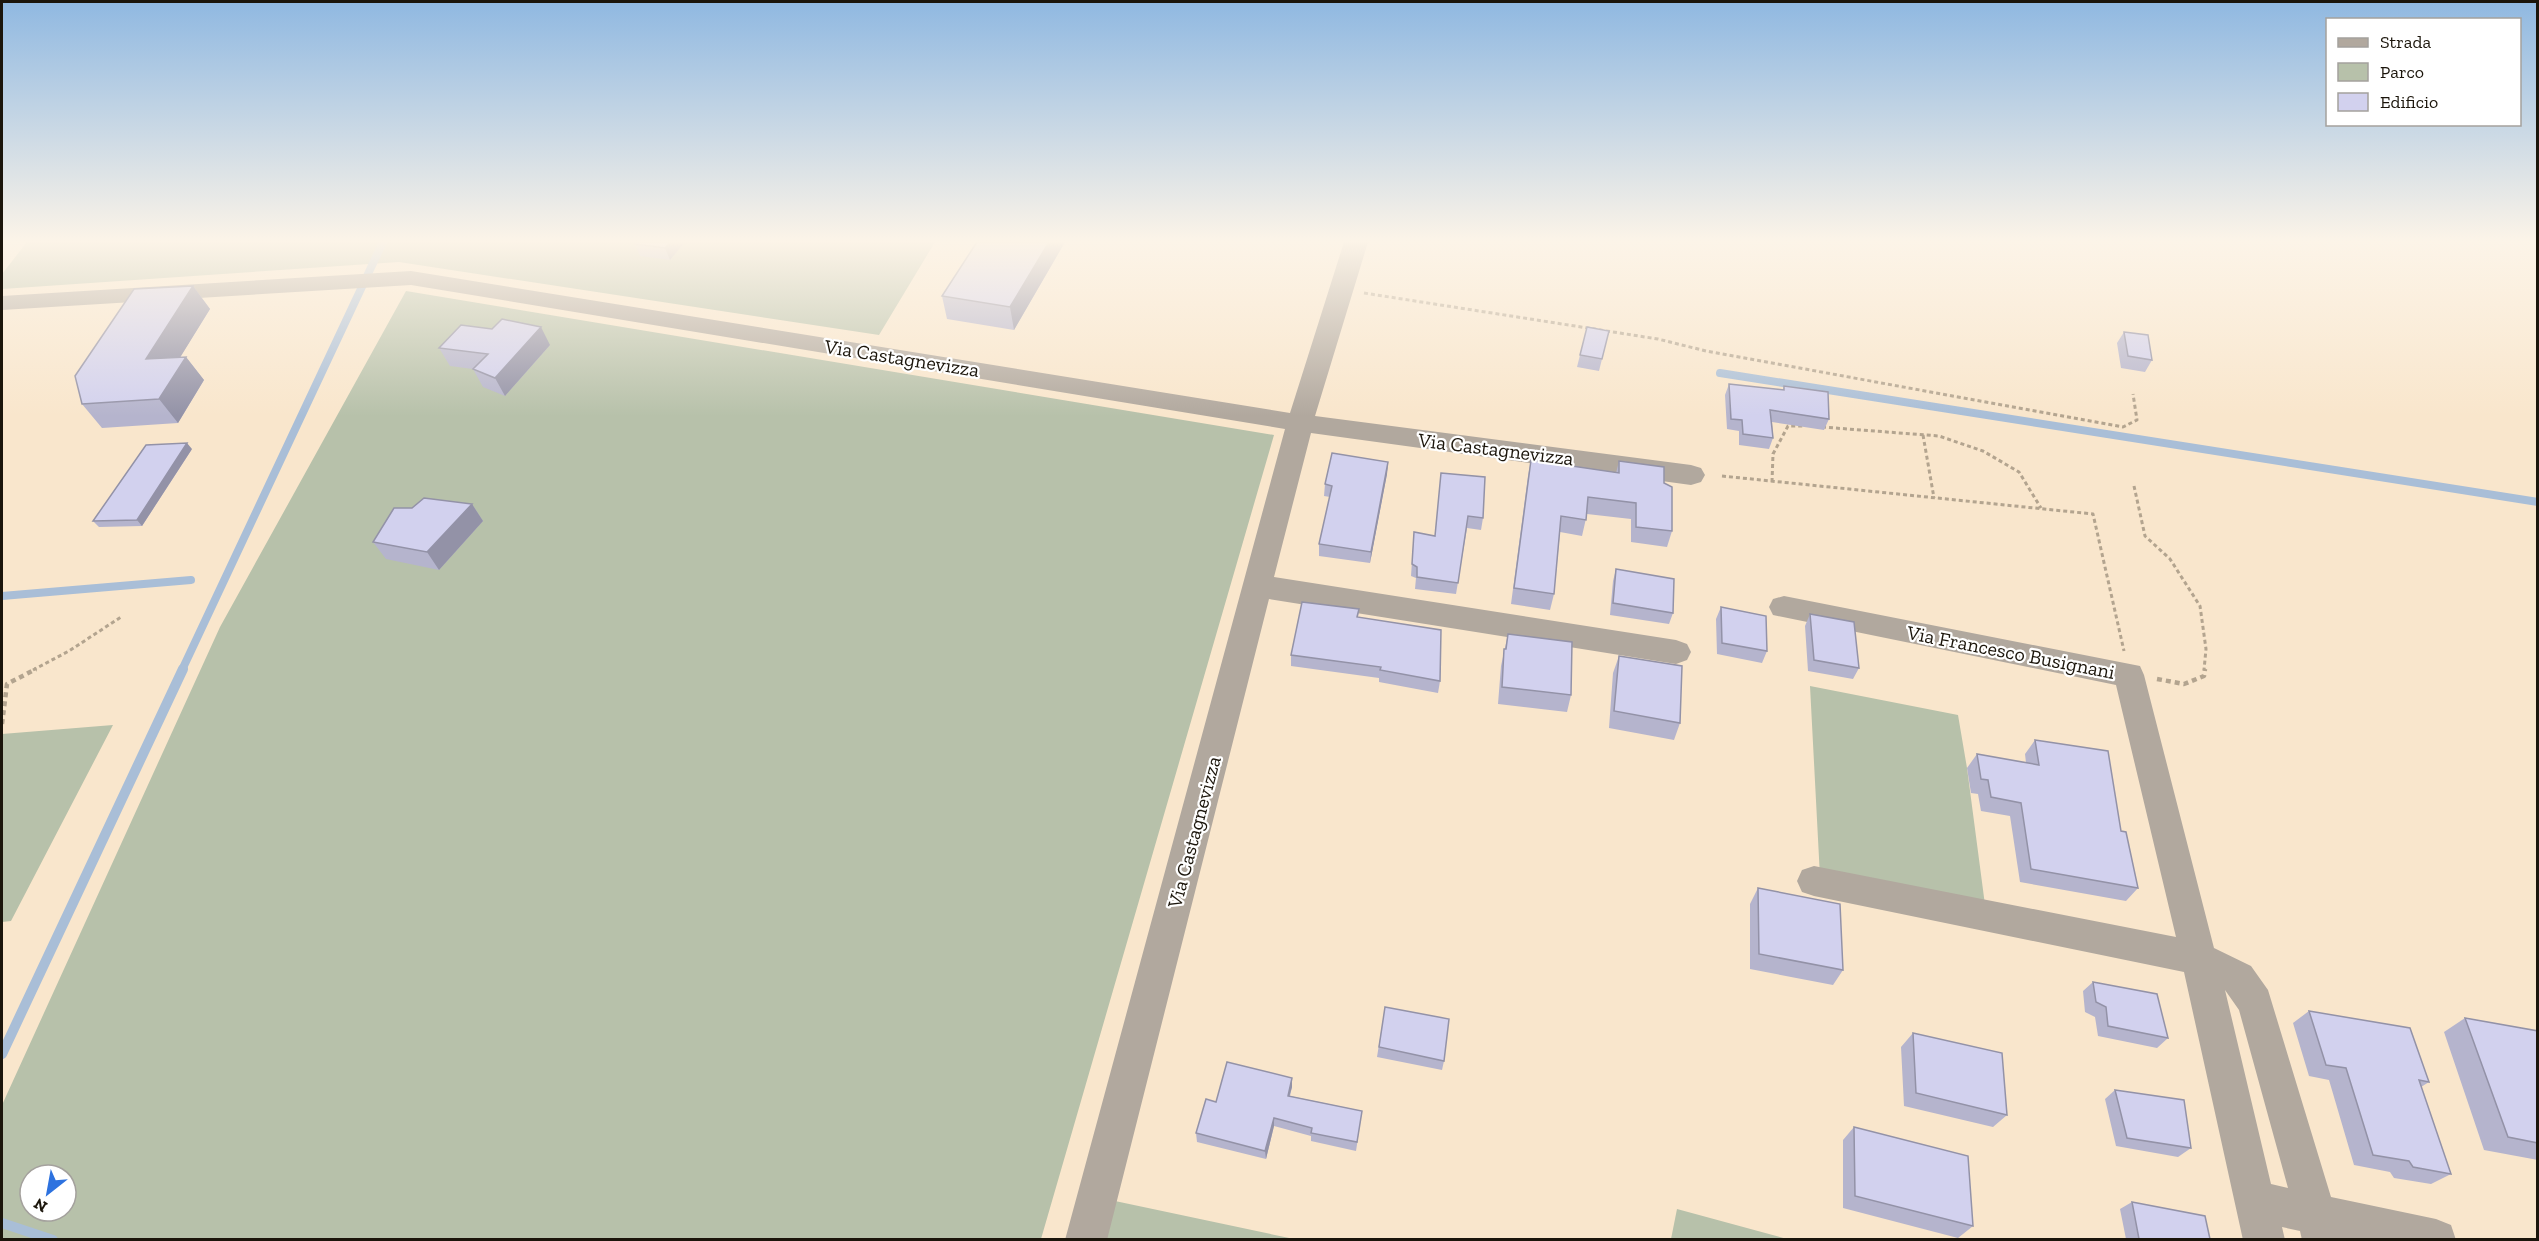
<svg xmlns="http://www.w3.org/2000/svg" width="2539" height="1241" font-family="'Zilla Slab',serif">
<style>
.green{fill:#b7c1aa;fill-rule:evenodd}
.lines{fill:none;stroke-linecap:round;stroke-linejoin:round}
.stream-far1{stroke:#a9bed7;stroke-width:8}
.stream{stroke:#a9bed7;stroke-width:10}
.path-far1{stroke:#b3a48f;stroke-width:3;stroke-dasharray:4 3;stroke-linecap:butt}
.path{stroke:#b3a48f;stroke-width:4.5;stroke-dasharray:5 4;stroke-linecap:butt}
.minor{fill:#b1a89e;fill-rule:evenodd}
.wall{fill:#b5b4cd}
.shaded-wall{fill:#9392a7}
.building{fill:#d2d1ee;stroke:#9392a7;stroke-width:1.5}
.labels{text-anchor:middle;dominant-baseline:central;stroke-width:4.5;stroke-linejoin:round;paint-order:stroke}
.street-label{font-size:20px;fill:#1b150b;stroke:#fff}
</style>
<rect width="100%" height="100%" fill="#f9e6cc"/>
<!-- green -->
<path class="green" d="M27,242H935L879,335L399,262L2,289V274Z
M406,291L1274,435L1041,1239L2,1240V1105L220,627ZM30,1175H66V1211H30Z
M1810,686L1958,715L1967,768L1985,905L1820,877Z
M113,725L11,921L2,922V734Z
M1115,1201L1294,1239L1105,1240Z
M1677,1209L1787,1239H1671Z"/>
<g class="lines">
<!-- stream-far1 -->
<path class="stream-far1" d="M1720,373L2538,502
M2,596L191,580
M182,670L383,242"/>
<!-- stream -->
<path class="stream" d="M2,1054L183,669
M2,1223L53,1240"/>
<!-- path-far1 -->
<path class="path-far1" d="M1364,293L1658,339L1706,351L2123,427L2137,420L2133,394
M1822,427L1939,436L1983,451L2019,472L2041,508
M1923,435L1934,498
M1722,476L2093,514L2124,651
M1772,482L1773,454L1788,426H1803
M2134,486L2145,536L2170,559L2200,606L2206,649L2204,670
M33,670L69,651L121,617"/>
<!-- path -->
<path class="path" d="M2157,679L2184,684L2204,676L2205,669
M2,724L7,684L36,669"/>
<!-- minor -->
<path class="minor" d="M1344,242H1368L1315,416L1691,465L1701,468L1705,475L1701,482L1691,485L1311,433L1274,577L1676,640L1687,644L1691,652L1687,660L1676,664L1269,599L1107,1240H1065L1285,429L411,285L2,310V296L411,271L1290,413Z
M1784,596L2140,666L2144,675L2214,948L2251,966L2268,990L2331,1197L2436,1219L2451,1225L2456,1240H2302L2300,1231L2282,1227L2285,1240H2243L2184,972L1814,896L1802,892L1797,881L1802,870L1814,866L2176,937L2116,685L1773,615L1769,607L1773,599ZM2225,990L2239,1010L2288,1188L2271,1184Z"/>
</g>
<!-- wall -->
<path class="wall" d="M685,242L670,260L640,256L635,244Z
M977,242H1065L1014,330L947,319L942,296Z
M193,286L210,309L180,357H186L204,380L178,423L102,428L82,404Z
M1587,327L1609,331L1599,371L1577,367Z
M492,329L550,345L505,396L483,387L473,369L450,366L439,348Z
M2124,332L2152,360L2145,372L2121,368L2117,343Z
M1729,384L1783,390L1784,386L1829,419L1824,430L1772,422L1773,438L1769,449L1739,445V431L1727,429L1725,395Z
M192,449L142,526L99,527L93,521Z
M1531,460L1616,473L1619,461L1664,483L1672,531L1667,547L1631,542V519L1587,514L1582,536L1560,532L1554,594L1550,610L1511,604L1528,476Z
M1388,462L1387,474L1370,563L1319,556V544L1330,497L1324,496L1325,484Z
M1441,473L1483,518L1481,530L1467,528L1456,594L1415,589L1416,578L1411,576L1414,532L1435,536Z
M472,504L483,521L439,570L386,559L373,542L412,508Z
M1616,569L1673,613L1669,624L1610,615L1613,581Z
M1721,607L1767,651L1762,663L1717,654L1716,619Z
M1359,609L1358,617L1440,681L1438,693L1379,682V678L1291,666V655Z
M1810,614L1859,668L1853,679L1808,671L1805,626Z
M1508,634L1571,695L1567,712L1498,704L1501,666Z
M1619,656L1680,723L1674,740L1609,728L1613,673Z
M2035,740L2121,831L2138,888L2126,901L2020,882L2010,816L1981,811L1978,794L1971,793L1967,768L1977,754L2026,763L2025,754Z
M1758,888L1843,970L1833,985L1750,969V904Z
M2093,982L2168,1038L2157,1048L2098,1036L2095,1017L2085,1012L2083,991Z
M1385,1007L1444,1061L1442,1070L1377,1057Z
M2309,1011L2429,1082L2421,1087L2451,1174L2431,1184L2394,1178L2390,1172L2354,1165L2329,1080L2309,1076L2293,1023Z
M2465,1018L2538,1031V1160L2484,1150L2444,1032Z
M1913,1033L2007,1115L1993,1127L1904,1106L1901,1047Z
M1292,1078V1087L1290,1096L1362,1111L1356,1151L1311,1141V1136L1274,1126L1266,1159L1197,1142L1196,1133L1216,1102Z
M2115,1090L2191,1148L2178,1157L2116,1146L2105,1099Z
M1854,1127L1973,1226L1958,1238L1843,1208V1140Z
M2132,1202L2210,1239H2126L2120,1209Z"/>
<!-- shaded-wall -->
<path class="shaded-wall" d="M670,242H685L670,260L665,248Z
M1049,242H1065L1014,330L1010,307Z
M193,286L210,309L165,382L146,359Z
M541,327L550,345L505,396L495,378Z
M186,357L204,380L178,423L159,399Z
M187,443L192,449L142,526L137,520Z
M1388,462L1387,474L1370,563L1371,552Z
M472,504L483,521L439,570L427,552Z
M1292,1078V1087L1287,1104L1288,1096Z
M1274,1118V1126L1266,1159L1265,1151Z"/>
<!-- building -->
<path class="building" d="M636,242H670L665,248L635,244Z
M977,242H1049L1010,307L942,296Z
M193,286L146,359L186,357L159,399L82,404L75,376L134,289Z
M502,319L541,327L495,378L473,369L488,354L439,348L461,325L492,329Z
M1587,327L1609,331L1602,359L1580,355Z
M2124,332L2148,335L2152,360L2128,356Z
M1729,384L1784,390V386L1828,392L1829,419L1770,410L1773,438L1743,434L1742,420L1731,419Z
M187,443L137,520L93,521L146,445Z
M1332,453L1388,462L1371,552L1319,544L1332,486L1325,484Z
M1531,460L1619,473V461L1664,467V483L1672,487V531L1636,527V503L1588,497L1586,520L1561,516L1554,594L1514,588Z
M1441,473L1485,477L1483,518L1468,516L1458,583L1417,577V567L1412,564L1414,532L1435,536Z
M424,498L472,504L427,552L373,542L394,508H412Z
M1616,569L1674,579L1673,613L1613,603Z
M1302,602L1359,609L1357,617L1441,630L1440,681L1380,670L1381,667L1291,655Z
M1721,607L1766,616L1767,651L1722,643Z
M1810,614L1854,622L1859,668L1814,660Z
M1508,634L1572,642L1571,695L1502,687L1504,649H1506Z
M1619,656L1682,666L1680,723L1614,711Z
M2035,740L2108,751L2121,831L2126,832L2138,888L2031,869L2021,803L1991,797L1988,780L1981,779L1977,754L2039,765Z
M1758,888L1840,904L1843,970L1759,954Z
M2093,982L2157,994L2168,1038L2108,1026L2106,1007L2096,1002Z
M1385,1007L1449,1019L1444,1061L1379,1047Z
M2309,1011L2410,1028L2429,1082L2419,1080L2451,1174L2413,1167L2409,1161L2373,1155L2346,1068L2326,1065Z
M2465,1018L2538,1031V1143L2508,1137Z
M1913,1033L2002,1053L2007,1115L1916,1093Z
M1227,1062L1292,1078L1288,1096L1362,1111L1357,1142L1311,1133L1312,1128L1274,1118L1265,1151L1196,1133L1206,1099L1216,1102Z
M2115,1090L2184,1100L2191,1148L2127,1138Z
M1854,1127L1968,1156L1973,1226L1855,1196Z
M2132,1202L2205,1216L2210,1239H2139Z"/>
<!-- sky -->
<linearGradient id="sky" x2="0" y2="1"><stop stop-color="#8fb8e1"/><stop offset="0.58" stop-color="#fcf4e8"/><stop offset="1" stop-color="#fcf4e8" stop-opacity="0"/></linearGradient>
<rect width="2539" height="416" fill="url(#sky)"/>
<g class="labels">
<!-- street labels -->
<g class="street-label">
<text transform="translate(902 358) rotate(9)">Via Castagnevizza</text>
<text transform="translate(1496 449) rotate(7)">Via Castagnevizza</text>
<text transform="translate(2011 652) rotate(11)">Via Francesco Busignani</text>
<text transform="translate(1194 832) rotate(-75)">Via Castagnevizza</text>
</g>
</g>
<!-- border -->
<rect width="2539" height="1241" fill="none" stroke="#1b150b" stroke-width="6"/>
<!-- legend -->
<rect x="2326" y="18" width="195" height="108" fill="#ffffff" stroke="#a4a19d" stroke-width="1.5"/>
<rect x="2338" y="38" width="30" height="9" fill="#b1a89e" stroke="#a4a19d" stroke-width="1.5"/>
<text x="2380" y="48" font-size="18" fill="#1b150b">Strada</text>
<rect x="2338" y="63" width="30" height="18" fill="#b7c1aa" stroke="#a4a19d" stroke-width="1.5"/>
<text x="2380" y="78" font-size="18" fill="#1b150b">Parco</text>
<rect x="2338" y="93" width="30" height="18" fill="#d2d1ee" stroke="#a4a19d" stroke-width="1.5"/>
<text x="2380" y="108" font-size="18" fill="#1b150b">Edificio</text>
<!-- north arrow -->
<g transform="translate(48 1193) rotate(211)"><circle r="28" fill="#ffffff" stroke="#a4a19d" stroke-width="1.5"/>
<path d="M0-4.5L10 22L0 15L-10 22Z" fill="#2d72df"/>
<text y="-9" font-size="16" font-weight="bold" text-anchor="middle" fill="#1b150b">N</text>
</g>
</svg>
